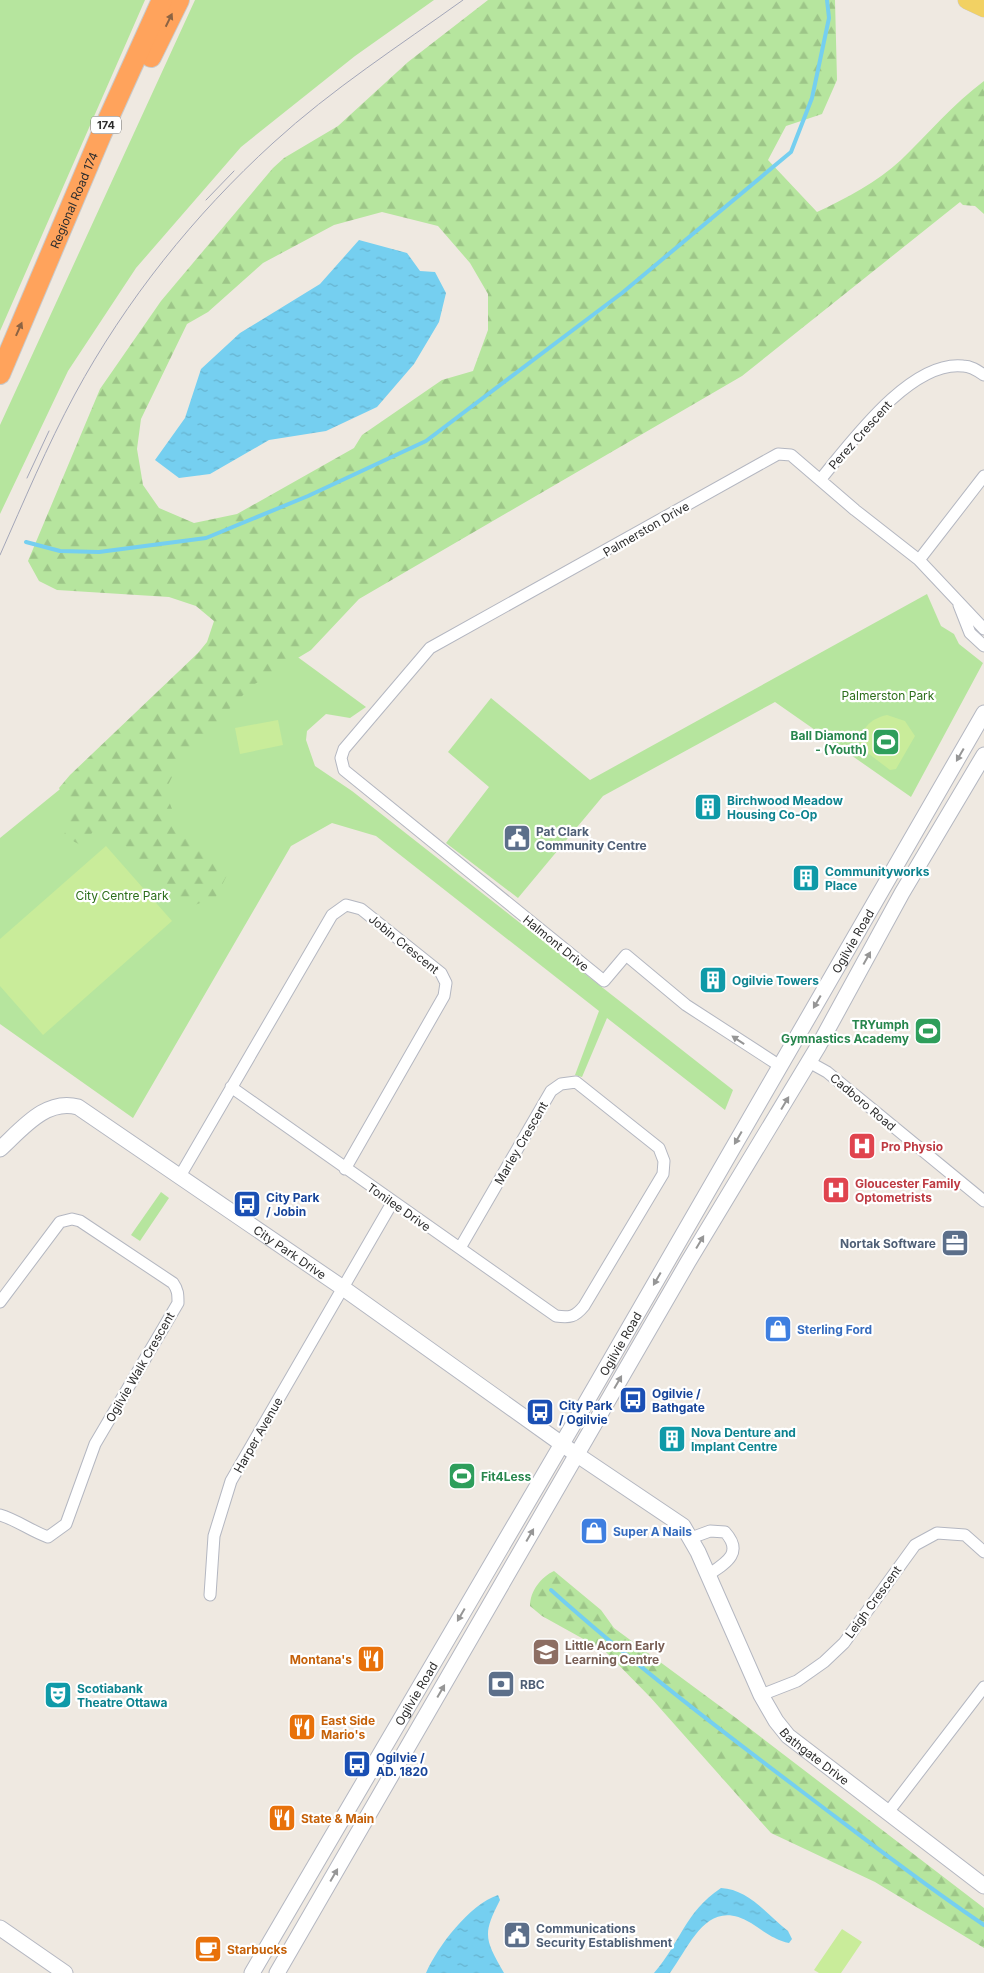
<svg xmlns="http://www.w3.org/2000/svg" width="984" height="1973" font-family="Inter,sans-serif">
<style>
.green{fill:#b6e59e}
.forest{fill:url(#forest-firs);fill-rule:evenodd}
.pitch{fill:#c9ec9a}
.water{fill:url(#water-ripples)}
.lines{fill:none;stroke-linecap:round;stroke-linejoin:round}
.stream{stroke:#75cff0;stroke-width:4}
.street-casing{stroke:#b4b7c1;stroke-width:13}
.secondary-casing{stroke:#b4b7c1;stroke-width:17}
.primary-casing{stroke:#c9c9c9;stroke-width:19}
.highway-casing{stroke:#c9c9c9;stroke-width:22}
.street{stroke:#fff;stroke-width:11}
.secondary{stroke:#fff;stroke-width:15}
.primary{stroke:#f2d163;stroke-width:18}
.highway{stroke:#ffa35c;stroke-width:20}
.tram{stroke:#a3a6b8;stroke-width:1}
.oneway{fill:#8c6343}
.oneway2{fill:#969696}
.labels{text-anchor:middle;dominant-baseline:central;stroke-width:4.5;stroke-linejoin:round;paint-order:stroke}
.shield{fill:#fff;stroke:#6d6d6d;stroke-width:1}
.shield-label{font-size:11px;font-weight:bold;fill:#2e2e2e}
.street-label{font-size:12px;fill:#2e2e2e;stroke:#fff}
.park-label{font-size:12px;fill:#2c6e1b;stroke:#fff}
.leisure-label{font-size:12px;font-weight:bold;fill:#27864d;stroke:#fff;text-anchor:end}
.culture-label{font-size:12px;font-weight:bold;fill:#0d838f;stroke:#fff;text-anchor:start}
.service-label{font-size:12px;font-weight:bold;fill:#4e5e75;stroke:#fff;text-anchor:start}
.health-label{font-size:12px;font-weight:bold;fill:#be3a42;stroke:#fff;text-anchor:start}
.transit-label{font-size:12px;font-weight:bold;fill:#164399;stroke:#fff;text-anchor:start}
.shop-label{font-size:12px;font-weight:bold;fill:#366cbe;stroke:#fff;text-anchor:start}
.education-label{font-size:12px;font-weight:bold;fill:#785e54;stroke:#fff;text-anchor:start}
.food-label{font-size:12px;font-weight:bold;fill:#c56008;stroke:#fff;text-anchor:start}
</style>
<defs>
<pattern id="forest-firs" width="22" height="20" patternUnits="userSpaceOnUse" patternTransform="scale(1.25)"><rect width="22" height="20" fill="#b6e59e"/><path d="M5 1l3.5 6h-7zM16 11l3.5 6h-7z" fill="#9dc588"/></pattern>
<pattern id="water-ripples" width="26" height="14" patternUnits="userSpaceOnUse" patternTransform="scale(1.25)"><rect width="26" height="14" fill="#75cff0"/><path d="M2 4q2-2 4 0t4 0M15 11q2-2 4 0t4 0" fill="none" stroke="#66b2ce"/></pattern>
</defs>
<rect width="100%" height="100%" fill="#efe9e1"/>
<!-- green -->
<path class="green" d="M0,0H145L0,331Z
M195,0H434L355,56L241,147L136,268L68,371L0,514V425Z
M927,594L941,626L954,634L959,644L983,663L911,797L775,702L603,796L518,898L446,843L489,787L448,752L491,698L590,780Z
M258,628L366,707L350,718L326,714L307,731L306,740L315,766L352,791L733,1090L725,1110L607,1018L582,1077L575,1075L599,1011L376,836L332,823L291,846L133,1118L0,1024V838Z
M161,1192L169,1198L140,1241L131,1235Z"/>
<!-- forest -->
<path class="forest" d="M488,0H835L837,80L822,114L786,126L768,160L817,212C847,198 877,182 901,160C929,133 953,104 984,81V214L975,206L963,205L960,202L742,376L359,599L311,650L253,685L182,757L165,791L179,827L227,875L216,897L187,908L162,887L124,844L95,829L82,846L64,836L71,809L59,788L70,775L198,653L207,642L214,621L196,606L169,597L57,590L39,581L28,561L100,389L161,301L273,168L284,158L338,126L408,62ZM382,212L438,226L470,263L488,294V330L473,371L442,380L362,435L354,448L237,514L194,523L159,508L143,485L137,449L141,419L187,324L208,312L263,263L334,225Z
M554,1571L601,1610L614,1628L736,1718L984,1908V1948L875,1882L771,1833L651,1698L605,1651L542,1616L530,1606C530,1591 541,1577 554,1571Z"/>
<!-- pitch -->
<path class="pitch" d="M887,715L905,721L915,736L896,769L890,770L860,747C861,729 869,719 887,715Z
M278,720L283,745L240,754L235,728Z
M106,846L172,921L43,1035L0,986V939Z
M842,1929L862,1942L841,1973H819L814,1970Z"/>
<!-- water -->
<path class="water" d="M359,240L407,253L420,271L435,272L446,293L439,322L414,364L377,407L326,431L269,440L210,474L179,478L155,460L185,418L201,369L240,333L320,284Z
M721,1888C748,1889 768,1915 788,1931L792,1939L789,1943C775,1940 763,1931 751,1923C708,1897 692,1942 670,1973H654C681,1942 684,1913 721,1888Z
M498,1895L500,1900C482,1935 485,1939 504,1973H426C438,1946 469,1905 498,1895Z"/>
<g class="lines">
<!-- stream -->
<path class="stream" d="M26,542L60,551L99,552L206,538L308,496L426,441L622,293L791,152L812,98L829,18L827,0
M551,1590C630,1661 715,1726 800,1790C861,1836 921,1883 984,1925"/>
<!-- street casing -->
<g class="street-casing">
<path id="street" d="M820,480C850,444 910,360 963,366C971,366 978,371 984,375
M919,560L984,476
M959,605L970,633L984,646
M809,1062L827,1072L984,1201
M780,1066L686,1005L626,955L604,981L344,770L341,758L344,749L430,648L778,454L791,455L855,510L919,560L984,629
M231,1087L556,1316C570,1318 575,1317 584,1306L663,1174L664,1161L659,1148L576,1082L561,1084L551,1091L460,1248
M180,1176L332,915L346,905L361,909L441,973L446,983L444,996L345,1169
M0,1302L60,1222L72,1219L80,1221L173,1283C178,1290 178,1294 178,1303L95,1444L66,1524L48,1537C31,1531 17,1520 0,1515
M691,1538L710,1531L725,1532C744,1553 726,1563 708,1575
M210,1595L214,1536L231,1481L392,1203
M761,1695L797,1681L824,1662L844,1643L915,1545L937,1533L965,1535L984,1552
M889,1811L984,1687"/>
</g>
<!-- secondary casing -->
<g class="secondary-casing">
<g id="secondary">
<path id="s1" d="M0,1149C22,1129 46,1098 78,1107L343,1288L573,1452L683,1526L698,1552L761,1695L776,1721L788,1736L984,1886"/>
<path d="M0,1928L65,1973"/>
<path id="s2" d="M252,1973L573,1425L984,713"/>
<path d="M277,1973L688,1262L819,1045L902,893L984,755"/>
</g>
</g>
<!-- primary casing -->
<g class="primary-casing">
<path id="primary" d="M967,0L984,8"/>
</g>
<!-- highway casing -->
<g class="highway-casing">
<g id="highway">
<path d="M151,57L179,0"/>
<path id="s3" d="M0,374L101,135L162,0"/>
</g>
</g>
<!-- street -->
<use href="#street" class="street"/>
<!-- secondary -->
<use href="#secondary" class="secondary"/>
<!-- primary -->
<use href="#primary" class="primary"/>
<!-- highway -->
<use href="#highway" class="highway"/>
<!-- tram -->
<path class="tram" d="M206,200L234,171
M27,478L49,431
M0,555C24,501 47,446 75,394C126,300 194,215 273,143C332,89 399,46 463,0"/>
</g>
<!-- one-way arrows -->
<defs><path id="oneway-solid" d="M-6-.8H1V-3.2L6.5 0L1 3.2V.8H-6Z" transform="scale(1.25)"/></defs>
<g class="oneway">
<use href="#oneway-solid" transform="translate(169 20) rotate(-64)"/>
<use href="#oneway-solid" transform="translate(19 329) rotate(-66)"/>
</g>
<g class="oneway2">
<use href="#oneway-solid" transform="translate(960 755) rotate(120)"/>
<use href="#oneway-solid" transform="translate(867 958) rotate(-61)"/>
<use href="#oneway-solid" transform="translate(817 1002) rotate(120)"/>
<use href="#oneway-solid" transform="translate(738 1040) rotate(-146)"/>
<use href="#oneway-solid" transform="translate(785 1103) rotate(-59)"/>
<use href="#oneway-solid" transform="translate(738 1138) rotate(120)"/>
<use href="#oneway-solid" transform="translate(700 1242) rotate(-59)"/>
<use href="#oneway-solid" transform="translate(657 1279) rotate(120)"/>
<use href="#oneway-solid" transform="translate(618 1382) rotate(-60)"/>
<use href="#oneway-solid" transform="translate(530 1535) rotate(-60)"/>
<use href="#oneway-solid" transform="translate(461 1615) rotate(120)"/>
<use href="#oneway-solid" transform="translate(441 1691) rotate(-60)"/>
<use href="#oneway-solid" transform="translate(334 1875) rotate(-60)"/>
</g>
<!-- icons -->
<defs>
<g id="stadium-square" transform="scale(1.4375)"><rect x="-9" y="-9" width="18" height="18" rx="4" fill="#2e9e5b" stroke="#fff"/><path d="M0-5a6.5 5 0 1 0 0 10a6.5 5 0 1 0 0-10ZM-3.5-1.8h7v3.6h-7Z" fill="#fff"/></g>
<g id="building-square" transform="scale(1.4375)"><rect x="-9" y="-9" width="18" height="18" rx="4" fill="#0f9aa8" stroke="#fff"/><path d="M-4-6H4V6H1V3H-1V6H-4ZM-2.5-4.3h1.7v1.8h-1.7ZM.8-4.3h1.7v1.8H.8ZM-2.5-1h1.7V.8h-1.7ZM.8-1h1.7V.8H.8Z" fill="#fff"/></g>
<g id="civic-square" transform="scale(1.4375)"><rect x="-9" y="-9" width="18" height="18" rx="4" fill="#5c6f8a" stroke="#fff"/><path d="M-.6-6.5H3V-4.5H.6V-3L4-1V1h2V6H-6V1h2V-1L-.6-3ZM-1.2 2.5V6h2.4V2.5Z" fill="#fff"/></g>
<g id="hospital-square" transform="scale(1.4375)"><rect x="-9" y="-9" width="18" height="18" rx="4" fill="#e0444e" stroke="#fff"/><path d="M-5-5h3v3.5h4V-5h3V5h-3V1.5h-4V5h-3Z" fill="#fff"/></g>
<g id="bus-square" transform="scale(1.4375)"><rect x="-9" y="-9" width="18" height="18" rx="4" fill="#1a4fb4" stroke="#fff"/><path d="M-5-6H5V4H4V6H2V4H-2V6H-4V4H-5ZM-3.5-4V0h7V-4ZM-3.5 1.2v1.5H-2V1.2ZM2 1.2v1.5H3.5V1.2Z" fill="#fff"/></g>
<g id="office-square" transform="scale(1.4375)"><rect x="-9" y="-9" width="18" height="18" rx="4" fill="#5c6f8a" stroke="#fff"/><path d="M-6-3h4V-5.5h4V-3h4V5H-6ZM-1-4.5V-3h2v-1.5ZM-6 0V1H6V0Z" fill="#fff"/></g>
<g id="shop-square" transform="scale(1.4375)"><rect x="-9" y="-9" width="18" height="18" rx="4" fill="#3f7fe0" stroke="#fff"/><path d="M-5-2.5h2.3a2.7 3.5 0 0 1 5.4 0H5L5.5 6h-11ZM-1.5-2.5h3a1.5 2.3 0 0 0-3 0Z" fill="#fff"/></g>
<g id="school-square" transform="scale(1.4375)"><rect x="-9" y="-9" width="18" height="18" rx="4" fill="#8d6e63" stroke="#fff"/><path d="M0-5L7-2L0 1L-7-2ZM-4 1L0 2.5L4 1V4Q0 6-4 4Z" fill="#fff"/></g>
<g id="restaurant-square" transform="scale(1.4375)"><rect x="-9" y="-9" width="18" height="18" rx="4" fill="#e8710a" stroke="#fff"/><path d="M-5-6h1v4h1v-4h1v4h1v-4h1v5L-1.5 .5V6h-2V.5L-5-1ZM5-6V6H3V1.5H1.5Q1.5-4 5-6Z" fill="#fff"/></g>
<g id="bank-square" transform="scale(1.4375)"><rect x="-9" y="-9" width="18" height="18" rx="4" fill="#5c6f8a" stroke="#fff"/><path d="M-6-4H6V4H-6ZM0-2.3a2.3 2.3 0 1 0 0 4.6a2.3 2.3 0 1 0 0-4.6Z" fill="#fff"/></g>
<g id="theatre-square" transform="scale(1.4375)"><rect x="-9" y="-9" width="18" height="18" rx="4" fill="#0f9aa8" stroke="#fff"/><path d="M-5-5.5Q0-4 5-5.5V0Q5 5 0 6Q-5 5-5 0ZM-3.3-2.5H-1v1.5H-3.3ZM1-2.5H3.3v1.5H1ZM-2.8 1Q0 5.5 2.8 1Z" fill="#fff"/></g>
<g id="cafe-square" transform="scale(1.4375)"><rect x="-9" y="-9" width="18" height="18" rx="4" fill="#e8710a" stroke="#fff"/><path d="M-5.5-4.5H6V0H3Q3 3.5 0 3.5H-2.5Q-5.5 3.5-5.5 0ZM3-3.2v2h1.7v-2ZM-6 4.5H4V6H-6Z" fill="#fff"/></g>
</defs>
<g fill-rule="evenodd">
<use href="#stadium-square" x="886" y="742"/>
<use href="#building-square" x="708" y="807"/>
<use href="#civic-square" x="517" y="838"/>
<use href="#building-square" x="806" y="878"/>
<use href="#building-square" x="713" y="980"/>
<use href="#stadium-square" x="928" y="1031"/>
<use href="#hospital-square" x="862" y="1146"/>
<use href="#hospital-square" x="836" y="1190"/>
<use href="#bus-square" x="247" y="1204"/>
<use href="#office-square" x="955" y="1243"/>
<use href="#shop-square" x="778" y="1329"/>
<use href="#bus-square" x="633" y="1400"/>
<use href="#bus-square" x="540" y="1412"/>
<use href="#building-square" x="672" y="1439"/>
<use href="#stadium-square" x="462" y="1476"/>
<use href="#shop-square" x="594" y="1531"/>
<use href="#school-square" x="546" y="1652"/>
<use href="#restaurant-square" x="371" y="1659"/>
<use href="#bank-square" x="501" y="1684"/>
<use href="#theatre-square" x="58" y="1695"/>
<use href="#restaurant-square" x="302" y="1727"/>
<use href="#bus-square" x="357" y="1764"/>
<use href="#restaurant-square" x="282" y="1818"/>
<use href="#civic-square" x="517" y="1935"/>
<use href="#cafe-square" x="208" y="1949"/>
</g>
<g class="labels">
<!-- shield labels -->
<rect class="shield" x="91" y="116.5" width="30" height="17" rx="4"/>
<g class="shield-label">
<text x="106" y="125">174</text>
</g>
<!-- street labels -->
<g class="street-label">
<text stroke="none"><textPath href="#s3" startOffset="189">Regional Road 174</textPath></text>
<text transform="translate(860 435) rotate(-48)">Perez Crescent</text>
<text transform="translate(646 529) rotate(-30)">Palmerston Drive</text>
<text stroke="none"><textPath href="#s2" startOffset="1194">Ogilvie Road</textPath></text>
<text transform="translate(556 943) rotate(39)">Halmont Drive</text>
<text transform="translate(404 944) rotate(39)">Jobin Crescent</text>
<text transform="translate(863 1102) rotate(40)">Cadboro Road</text>
<text transform="translate(521 1143) rotate(-60)">Marley Crescent</text>
<text transform="translate(399 1207) rotate(35)">Tonilee Drive</text>
<text stroke="none"><textPath href="#s1" startOffset="350">City Park Drive</textPath></text>
<text stroke="none"><textPath href="#s2" startOffset="729">Ogilvie Road</textPath></text>
<text transform="translate(140 1367) rotate(-60)">Ogilvie Walk Crescent</text>
<text transform="translate(258 1435) rotate(-60)">Harper Avenue</text>
<text transform="translate(873 1602) rotate(-54)">Leigh Crescent</text>
<text stroke="none"><textPath href="#s2" startOffset="324">Ogilvie Road</textPath></text>
<text stroke="none"><textPath href="#s1" startOffset="1098">Bathgate Drive</textPath></text>
</g>
<!-- park labels -->
<g class="park-label">
<text x="888" y="695">Palmerston Park</text>
<text x="122" y="895">City Centre Park</text>
</g>
<!-- leisure labels -->
<g class="leisure-label">
<text x="867" y="735">Ball Diamond<tspan x="867" dy="14">- (Youth)</tspan></text>
<text x="909" y="1024">TRYumph<tspan x="909" dy="14">Gymnastics Academy</tspan></text>
<text x="481" y="1476" text-anchor="start">Fit4Less</text>
</g>
<!-- culture labels -->
<g class="culture-label">
<text x="727" y="800">Birchwood Meadow<tspan x="727" dy="14">Housing Co-Op</tspan></text>
<text x="825" y="871">Communityworks<tspan x="825" dy="14">Place</tspan></text>
<text x="732" y="980">Ogilvie Towers</text>
<text x="691" y="1432">Nova Denture and<tspan x="691" dy="14">Implant Centre</tspan></text>
<text x="77" y="1688">Scotiabank<tspan x="77" dy="14">Theatre Ottawa</tspan></text>
</g>
<!-- service labels -->
<g class="service-label">
<text x="536" y="831">Pat Clark<tspan x="536" dy="14">Community Centre</tspan></text>
<text x="936" y="1243" text-anchor="end">Nortak Software</text>
<text x="520" y="1684">RBC</text>
<text x="536" y="1928">Communications<tspan x="536" dy="14">Security Establishment</tspan></text>
</g>
<!-- health labels -->
<g class="health-label">
<text x="881" y="1146">Pro Physio</text>
<text x="855" y="1183">Gloucester Family<tspan x="855" dy="14">Optometrists</tspan></text>
</g>
<!-- transit labels -->
<g class="transit-label">
<text x="266" y="1197">City Park<tspan x="266" dy="14">/ Jobin</tspan></text>
<text x="652" y="1393">Ogilvie /<tspan x="652" dy="14">Bathgate</tspan></text>
<text x="559" y="1405">City Park<tspan x="559" dy="14">/ Ogilvie</tspan></text>
<text x="376" y="1757">Ogilvie /<tspan x="376" dy="14">AD. 1820</tspan></text>
</g>
<!-- shop labels -->
<g class="shop-label">
<text x="797" y="1329">Sterling Ford</text>
<text x="613" y="1531">Super A Nails</text>
</g>
<!-- education labels -->
<g class="education-label">
<text x="565" y="1645">Little Acorn Early<tspan x="565" dy="14">Learning Centre</tspan></text>
</g>
<!-- food labels -->
<g class="food-label">
<text x="352" y="1659" text-anchor="end">Montana's</text>
<text x="321" y="1720">East Side<tspan x="321" dy="14">Mario's</tspan></text>
<text x="301" y="1818">State &amp; Main</text>
<text x="227" y="1949">Starbucks</text>
</g>
</g>
</svg>
